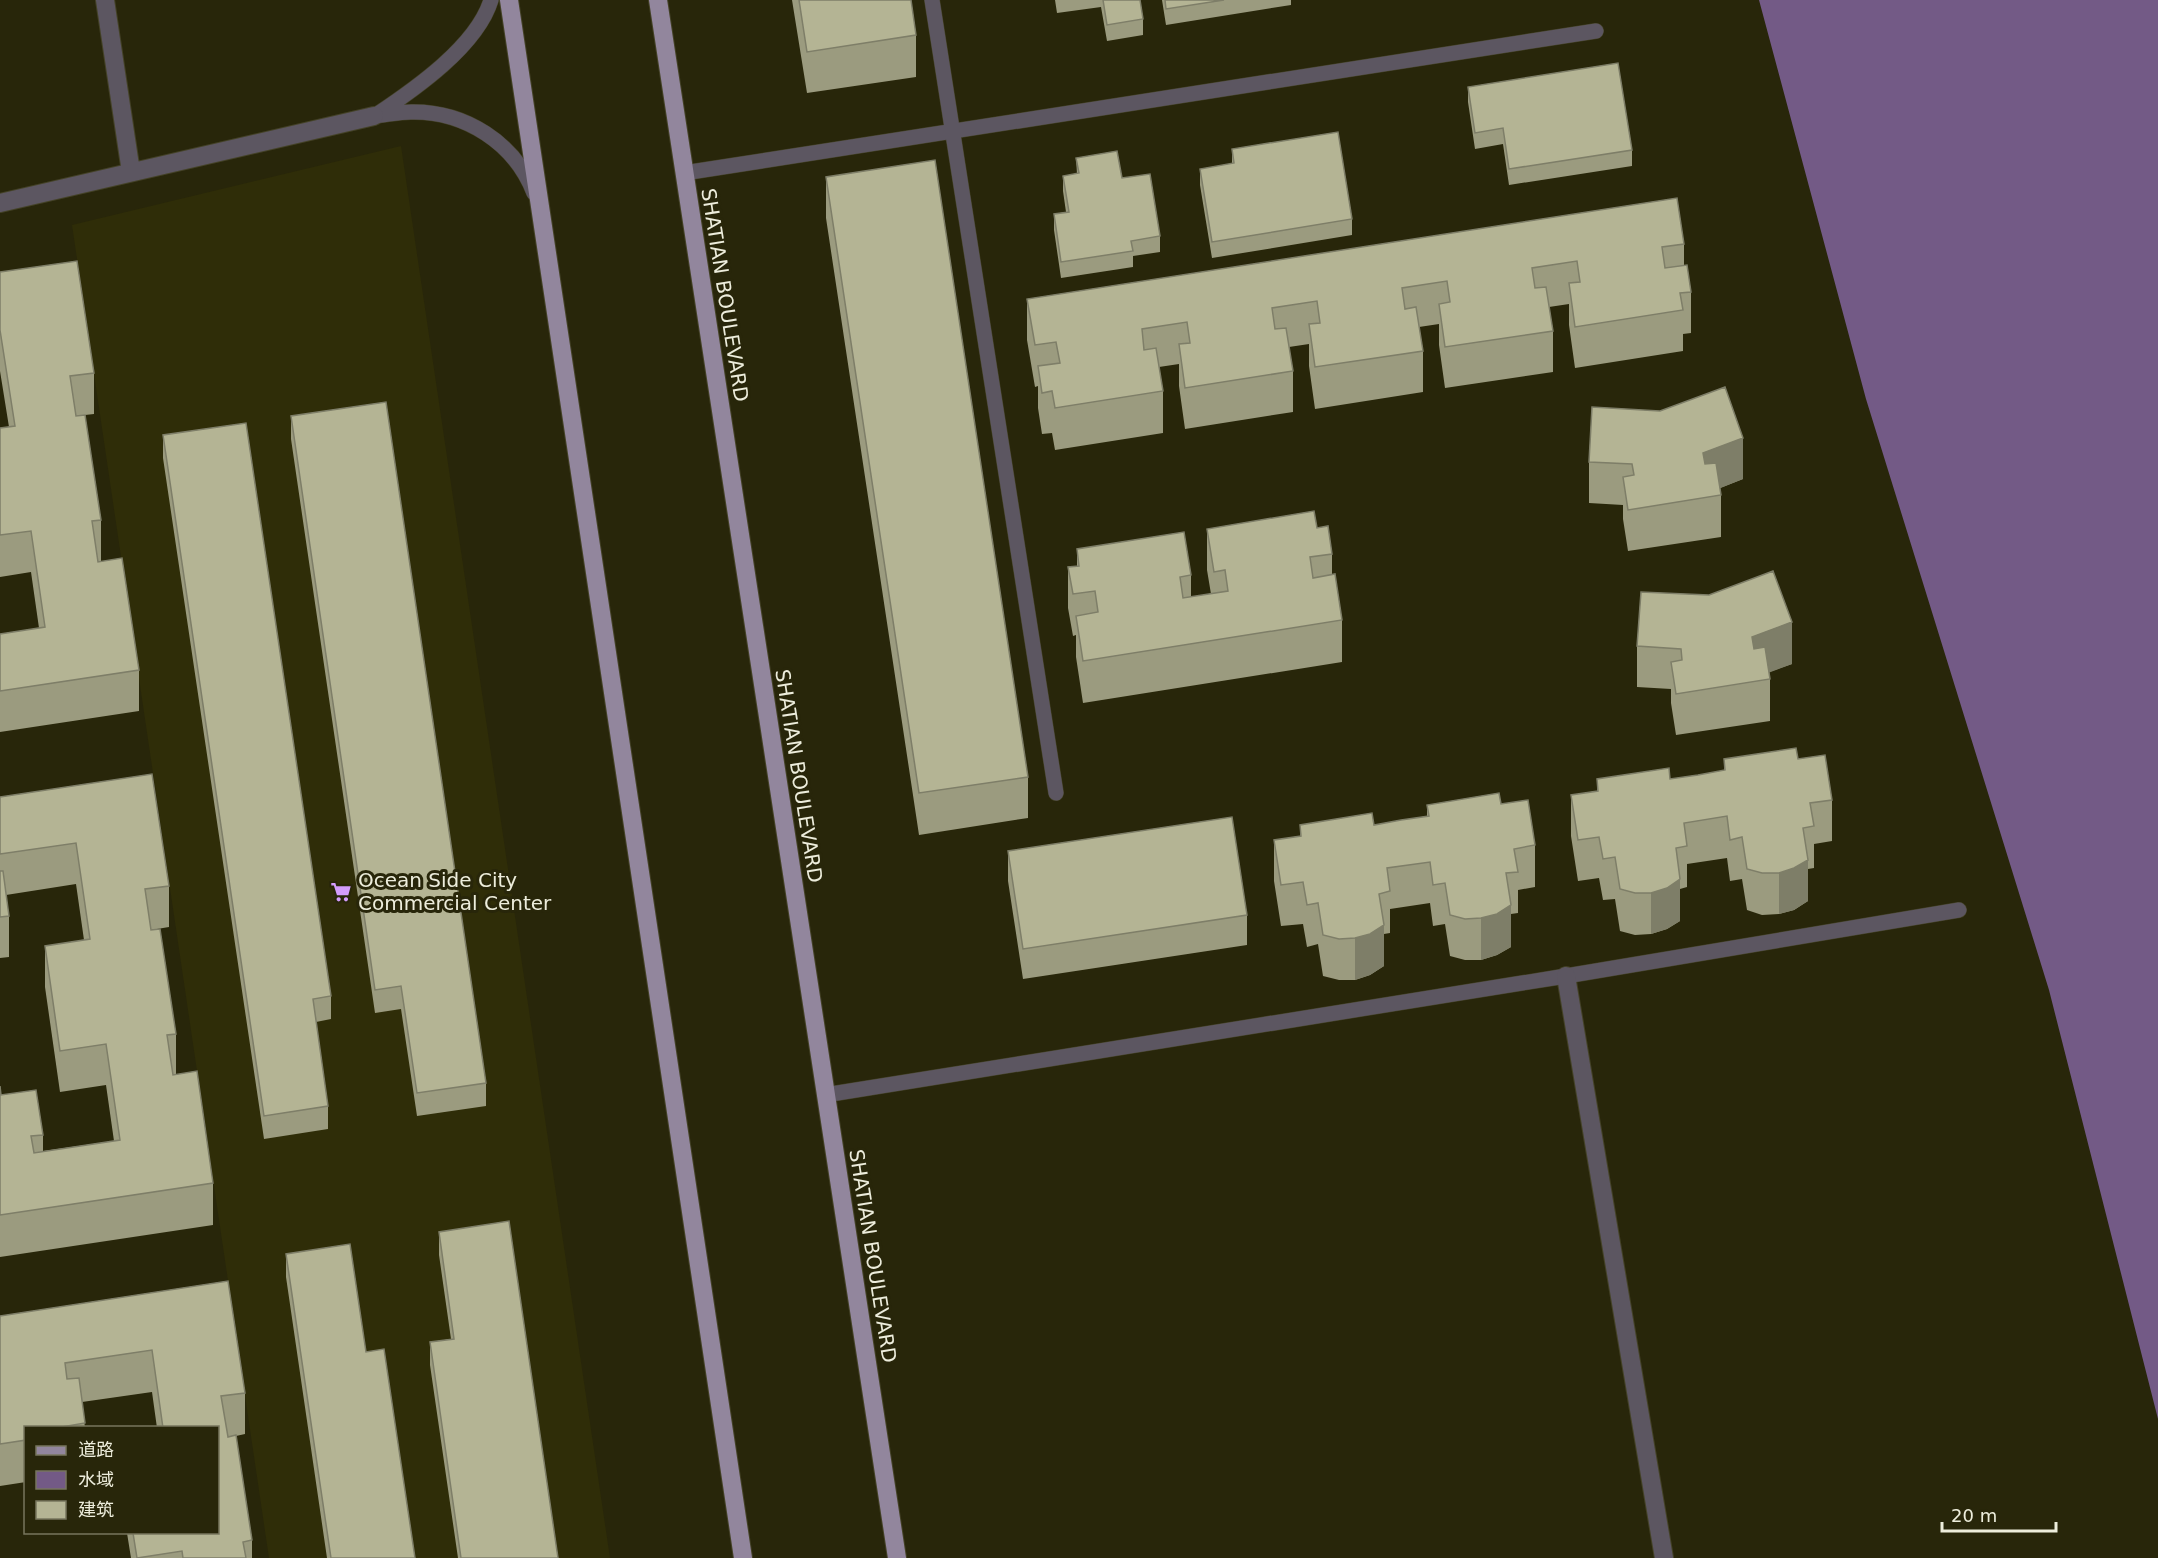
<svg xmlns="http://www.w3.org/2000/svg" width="2158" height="1558" font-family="'DejaVu Sans','Noto Sans SC',sans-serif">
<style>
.built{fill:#2f2d08}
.water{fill:#735a86}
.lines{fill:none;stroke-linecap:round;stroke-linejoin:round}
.lane-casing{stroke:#444227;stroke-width:16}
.street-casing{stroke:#444227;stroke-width:20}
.primary-casing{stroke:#444227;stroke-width:20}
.lane{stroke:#5c5661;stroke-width:15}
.street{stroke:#5c5661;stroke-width:18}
.primary{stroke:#92869d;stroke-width:18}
.wall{fill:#9b9b7f}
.shaded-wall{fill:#7e7e68}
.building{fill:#b4b494;stroke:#7e7e68;stroke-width:1.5}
.labels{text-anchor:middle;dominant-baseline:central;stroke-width:6;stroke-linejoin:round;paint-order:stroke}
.street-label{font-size:20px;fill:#ededdc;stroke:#28260a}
.poi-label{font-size:20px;fill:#ededdc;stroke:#28260a;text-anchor:start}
</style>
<rect width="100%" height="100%" fill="#28260a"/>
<!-- built -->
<path class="built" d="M401,146L610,1558H269L72,225Z"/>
<!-- water -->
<path class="water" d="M1759,0H2158V1419L2049,990L1866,399Z"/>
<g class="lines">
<!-- lane casing -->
<g class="lane-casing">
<path id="lane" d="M932,0L1056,793
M376,115C415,89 477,46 491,0
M374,116C386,115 399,112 411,112C465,111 515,143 534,193
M684,173L1596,31
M825,1095L1566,976L1959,910"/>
</g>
<!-- street casing -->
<g class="street-casing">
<path id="street" d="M105,0L131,172
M0,203L374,116
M1566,976L1664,1558"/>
</g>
<!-- primary casing -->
<g class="primary-casing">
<path id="primary" d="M509,0L743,1558
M658,0L897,1558"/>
</g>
<!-- lane -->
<use href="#lane" class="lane"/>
<!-- street -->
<use href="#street" class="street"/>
<!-- primary -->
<use href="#primary" class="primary"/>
</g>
<!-- wall -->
<path class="wall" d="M792,0H911L916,35V77L807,93Z
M1055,0H1140L1143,19V35L1107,41L1101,7L1057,13Z
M1162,0H1291V5L1166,25Z
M1468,87L1632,150V166L1509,185L1503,144L1475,149L1468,102Z
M1232,149L1352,219V235L1212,258L1200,185V169L1232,164Z
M1076,158L1122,178L1160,236V252L1133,256V267L1061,278L1054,230V214L1066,212L1063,191V176L1077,174Z
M826,177L1028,777V818L919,835L826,218Z
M1684,244V266L1691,292V333L1683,334V351L1575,368L1569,325V304L1549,307L1553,331V372L1445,388L1439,345V324L1419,327L1423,351V392L1315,409L1309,366V344L1289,347L1293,371V412L1185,429L1179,386V364L1159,367L1163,391V433L1055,450L1052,433L1042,434L1038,408V386L1035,387L1027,340V299Z
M0,272L94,373V414L85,415L101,520V562L139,670V711L0,732V634L39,628L31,572L0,577V428L9,427L0,371Z
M1592,407L1743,479L1720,488L1721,495V537L1628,551L1623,519V505L1589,503V462Z
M291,416L486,1083V1106L417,1116L401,1009L375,1013L291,439Z
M163,435L331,996V1019L316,1022L328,1106V1129L264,1139L163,458Z
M1317,528L1332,554V575L1342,620V662L1083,703L1076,657V635L1073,636L1068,608V567L1077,566V549L1191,575V597L1211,594L1207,570V529Z
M1709,595L1792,664L1769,672L1770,679V721L1676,735L1671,703V689L1637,687V646Z
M1724,759H1798L1832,800V841L1814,844V868L1808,869V901L1794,910L1779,914L1762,915L1747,910L1742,879L1730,881L1727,858L1687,864V887L1680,889V921L1667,929L1651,934L1635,935L1620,931L1615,899L1603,900L1599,878L1578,881L1571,836V795L1597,791V779H1670L1724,771Z
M0,797L169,886V927L151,930L176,1034V1074L213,1183V1225L0,1257V1086L1,1095L43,1135V1151L114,1141L106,1085L60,1092L45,987V946L84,940L76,884L6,895L9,916V957L0,958Z
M1501,804L1535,845V887L1518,890V913L1511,914V947L1497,955L1481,960H1465L1450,956L1445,924L1433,926L1430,903L1390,909V933L1384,934V966L1370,975L1355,980H1339L1323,976L1318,944L1307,947L1303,924L1281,926L1274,881V840L1300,836V825H1374L1427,816V805Z
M1008,851L1247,915V945L1023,979L1008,881Z
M439,1232L558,1558H458L430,1365V1342L451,1339L439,1255Z
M286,1254L366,1352L415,1558H327L286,1277Z
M228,1281L245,1393V1434L236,1436L252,1540V1558H131L127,1533H218V1428H157L152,1392L82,1402L85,1428H26V1482L0,1486V1316Z"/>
<!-- shaded-wall -->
<path class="shaded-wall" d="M1743,438V479L1703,495V453Z
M1792,622V664L1752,679V637Z
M1808,860V901L1794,910L1779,914V873Z
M1680,879V921L1667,929L1651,934V893Z
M1511,905V947L1497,955L1481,960V918Z
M1384,925V966L1370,975L1355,980V938Z"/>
<!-- building -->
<path class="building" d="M799,0H911L916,35L807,52Z
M1103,0H1140L1143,19L1107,25Z
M1165,0H1224L1166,9Z
M1618,63L1632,150L1509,169L1503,128L1475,133L1468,87Z
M1338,132L1352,219L1212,242L1200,169L1234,163L1232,149Z
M1117,151L1122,178L1150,174L1160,236L1131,241L1133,251L1061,262L1054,214L1069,212L1063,176L1079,173L1076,158Z
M935,160L1028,777L919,793L826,177Z
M1677,198L1684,244L1662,247L1665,268L1687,265L1691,292L1680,293L1683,310L1575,327L1569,283L1580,282L1577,261L1532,268L1535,288L1546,287L1553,331L1445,347L1439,304L1450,302L1447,281L1402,288L1405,309L1416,307L1423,351L1315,367L1309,324L1320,323L1317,301L1272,308L1275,329L1286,328L1293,371L1185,388L1179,344L1190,343L1187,322L1142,329L1144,350L1156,348L1163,391L1055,408L1052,391L1042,393L1038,366L1060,363L1056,342L1035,345L1027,299Z
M77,261L94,373L70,376L76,416L85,415L101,520L92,521L98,562L122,558L139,670L0,691V634L45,627L31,531L0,535V428L15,426L0,330V272Z
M1725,387L1743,438L1703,453L1705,464L1716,463L1721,495L1628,510L1623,477L1634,475L1632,464L1589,462L1592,407L1660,411Z
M386,402L486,1083L417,1093L401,986L375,990L291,416Z
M246,423L331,996L313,999L328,1106L264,1116L163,435Z
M1314,511L1317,528L1328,526L1332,554L1310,557L1313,578L1335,574L1342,620L1083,661L1076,616L1098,612L1095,591L1073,594L1068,567L1079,566L1077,549L1184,532L1191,575L1180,577L1183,598L1228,591L1225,570L1214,572L1207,529Z
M1773,571L1792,622L1752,637L1754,649L1765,647L1770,679L1676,694L1671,662L1682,660L1681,649L1637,646L1641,592L1709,595Z
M1796,748L1798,759L1825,755L1832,800L1810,803L1814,826L1803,828L1808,860L1794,868L1779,873H1762L1747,869L1742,837L1730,840L1727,816L1684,823L1687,846L1676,848L1680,879L1667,888L1651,893H1635L1620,889L1615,857L1603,859L1599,837L1578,840L1571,795L1598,791L1597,779L1669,768L1670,779L1698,775L1725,770L1724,759Z
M152,774L169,886L145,889L151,930L160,929L176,1034L167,1035L173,1075L197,1071L213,1183L0,1215V1086L1,1095L36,1090L43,1135L31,1136L34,1153L120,1140L106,1044L60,1051L45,946L90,939L76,843L0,854V797Z
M1499,793L1501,804L1528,800L1535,845L1514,849L1518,872L1506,873L1511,905L1497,914L1481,918L1465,919L1450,915L1445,883L1433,885L1430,862L1387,868L1390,891L1379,894L1384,925L1370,934L1355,938L1339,939L1323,935L1318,903L1307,905L1303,882L1281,885L1274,840L1301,836L1300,825L1372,813L1374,825L1401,820L1429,816L1427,805Z
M1232,817L1247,915L1023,949L1008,851Z
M0,871H3L9,916L0,917Z
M509,1221L558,1558H461L430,1342L454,1339L439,1232Z
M350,1244L366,1352L384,1349L415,1558H331L286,1254Z
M228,1281L245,1393L221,1396L228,1437L236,1435L252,1540L243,1542L246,1558H183L182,1551L137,1558L133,1533H218V1428H163L152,1350L65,1363L67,1379L79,1378L85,1423L56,1428H26V1440L0,1444V1316Z"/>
<!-- icons -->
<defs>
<g id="supermarket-bare" transform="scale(1.62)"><path d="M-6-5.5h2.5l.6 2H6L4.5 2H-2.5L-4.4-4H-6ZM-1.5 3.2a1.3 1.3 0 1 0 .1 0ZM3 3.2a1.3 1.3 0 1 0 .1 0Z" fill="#d39cfc" stroke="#28260a" stroke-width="2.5" paint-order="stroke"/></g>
</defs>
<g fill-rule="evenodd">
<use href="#supermarket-bare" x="341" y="892"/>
</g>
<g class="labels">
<!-- street labels -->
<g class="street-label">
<text transform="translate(725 295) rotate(81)">SHATIAN BOULEVARD</text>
<text transform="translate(799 776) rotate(81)">SHATIAN BOULEVARD</text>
<text transform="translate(873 1256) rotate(81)">SHATIAN BOULEVARD</text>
</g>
<!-- poi labels -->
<g class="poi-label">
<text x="358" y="880">Ocean Side City<tspan x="358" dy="23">Commercial Center</tspan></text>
</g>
</g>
<!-- legend -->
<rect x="24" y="1426" width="195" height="108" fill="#28260a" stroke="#77765e" stroke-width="1.5"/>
<rect x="36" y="1446" width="30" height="9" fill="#92869d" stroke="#77765e" stroke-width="1.5"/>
<text x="78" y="1456" font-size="18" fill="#ededdc">道路</text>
<rect x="36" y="1471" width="30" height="18" fill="#735a86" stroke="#77765e" stroke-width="1.5"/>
<text x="78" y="1486" font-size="18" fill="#ededdc">水域</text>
<rect x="36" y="1501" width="30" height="18" fill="#b4b494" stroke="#77765e" stroke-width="1.5"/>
<text x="78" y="1516" font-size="18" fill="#ededdc">建筑</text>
<!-- scale -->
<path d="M1942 1522v9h114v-9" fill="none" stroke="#ededdc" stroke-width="3"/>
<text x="1951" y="1522" font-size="18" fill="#ededdc" stroke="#28260a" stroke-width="4.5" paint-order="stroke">20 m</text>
</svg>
